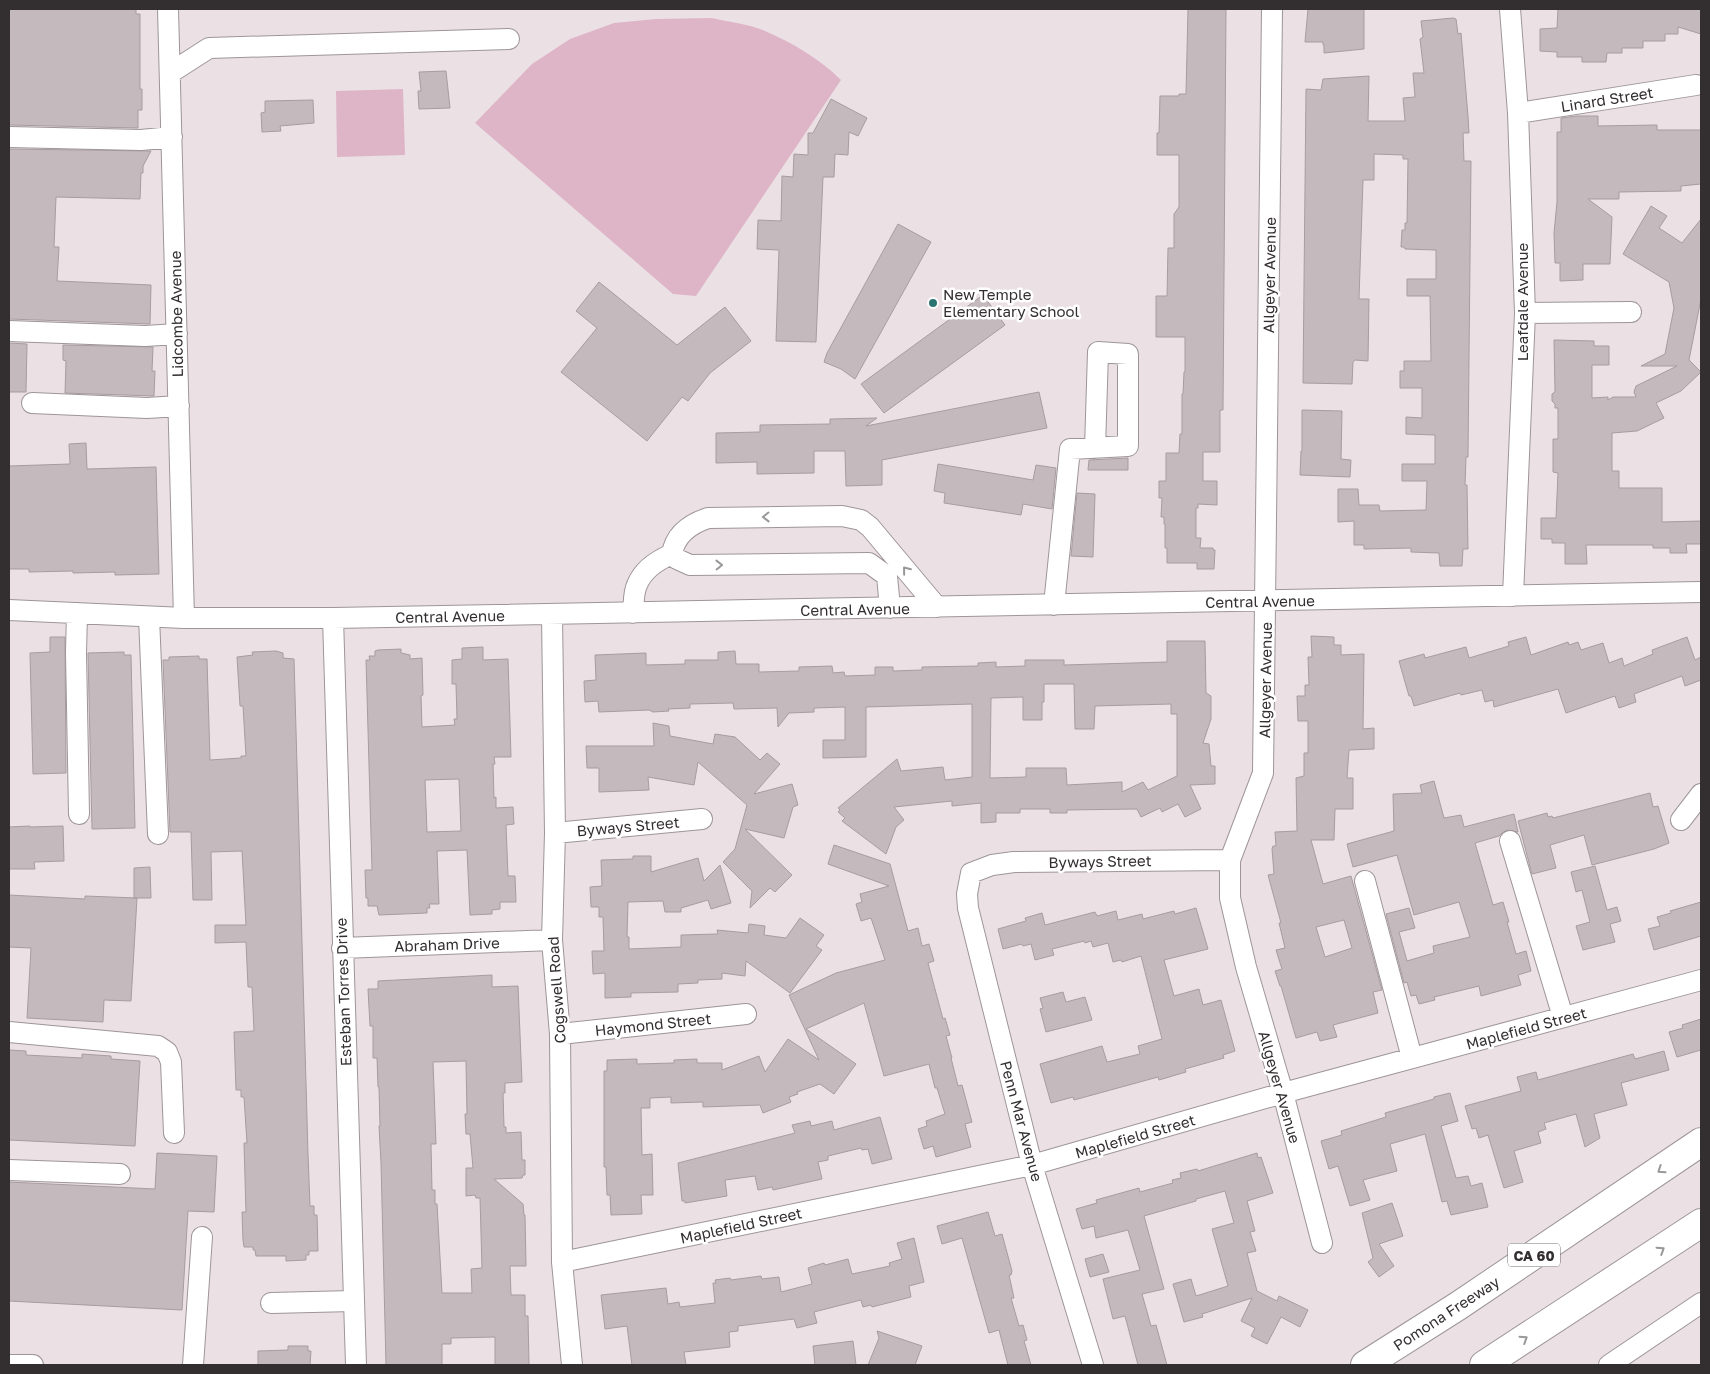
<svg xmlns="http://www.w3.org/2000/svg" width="1710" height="1374" font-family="'Golos Text',sans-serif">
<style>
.park{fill:#deb5c7}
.building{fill:#c4babe;stroke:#a79da1;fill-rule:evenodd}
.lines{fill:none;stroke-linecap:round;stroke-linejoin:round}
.minor-casing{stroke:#9e9599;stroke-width:22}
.highway-casing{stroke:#9e9599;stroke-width:30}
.minor{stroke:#fff;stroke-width:20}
.highway{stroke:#fff;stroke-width:28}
.oneway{stroke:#999798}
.poi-dot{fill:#2b7573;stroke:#fff;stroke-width:2}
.labels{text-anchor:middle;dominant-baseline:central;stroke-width:5;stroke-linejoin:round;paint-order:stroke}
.shield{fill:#fff;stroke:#706d6f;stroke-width:1}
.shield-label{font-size:14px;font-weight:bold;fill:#332f31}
.street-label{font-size:15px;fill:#332f31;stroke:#fff}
.poi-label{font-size:15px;fill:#332f31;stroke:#fff;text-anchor:start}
</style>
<rect width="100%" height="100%" fill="#ebe1e5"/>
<!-- park -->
<path class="park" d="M712,18C729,22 749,24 765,31C793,43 820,59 841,80L696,296L673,294L475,123L532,64L570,39L614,23L656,19Z
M403,89L405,155L337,157L336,91Z"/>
<!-- building -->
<path class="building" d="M9,9H136V14H140V89H142V110H138V128L9,125Z
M1188,9H1226L1223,410H1220V452H1203V481H1217V505L1198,504V508H1196V538H1201L1200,548H1213V550H1215L1214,569H1197V563H1167V548H1165V524H1164V517H1161L1162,498H1159V481H1166V453H1179L1180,434H1182V394H1183L1184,372H1185V337H1156V296H1167L1168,248H1174V214L1179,207V155H1157V133H1159L1160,96H1179V94H1186Z
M1308,9H1364V49L1324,53V45H1323V42H1305Z
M1558,9H1701V34L1678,27V34H1665V41H1643V48H1622V53H1607L1606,62H1582V57H1557V52L1540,51V29L1557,28Z
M1453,18L1456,19L1458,34L1461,33L1468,116L1469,133H1463L1464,161H1471L1468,457H1466L1465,485H1467L1468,549H1463L1462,566H1440L1439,553L1411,552V548L1364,549V545H1354V521L1338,522V489H1358L1359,505H1379L1380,511L1426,510L1427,481H1402V464H1435V435L1406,434V417L1422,418V388H1400V371H1404V361H1431L1430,296H1407V279H1436V250L1405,249L1404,247H1401L1402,230H1405V223H1407L1408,159H1403V155L1374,154V180H1363L1359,299H1369L1368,361L1355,360L1353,362L1352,384L1303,383L1306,89L1321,90L1323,79L1369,76L1368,121H1405L1403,98L1415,97L1413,73H1424L1420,39L1423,37L1421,21Z
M446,71L450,108L419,109L418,91H421L419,72Z
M831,99L867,118L858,136L849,132L848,155L835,154L834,177H823L816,342L776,341L779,250L757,249L758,220L781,221L782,176L793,177L794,154L808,155V133H813Z
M313,100L314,123L280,126L281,131L262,132L261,113L265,112V101Z
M1577,116H1598V126L1657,125V130H1701V184L1681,186V191L1619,192V199H1588L1612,217L1610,264H1583V280L1560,281V263H1555L1554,233L1557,202V132H1561V118Z
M9,149L151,151L143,166V173H141L140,199L56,197L54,247H59L57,281L151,285L150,324L9,319Z
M1651,206L1667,216L1659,228L1682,243L1701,219V299L1689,360L1701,372L1681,391L1656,403L1664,418L1637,431L1612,433V471H1619V488H1662V522L1701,521V544H1686L1687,553H1670V548H1653V545H1586L1587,564H1565V543H1552V539H1541V518H1556L1558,473L1553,472V439H1558V408H1555V404L1552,401V394L1555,392L1554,340L1594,341V346H1609V365H1592V398L1608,397V400L1613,397H1636L1634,392L1636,386L1677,366H1641L1665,354L1674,308L1669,282L1623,254Z
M898,224L931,242L855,379L841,369L824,362L827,353Z
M599,282L677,345L725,307L751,341L710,373L688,401L682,397L647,441L561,372L597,328L576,311Z
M983,295L1005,325L884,413L861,384Z
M9,343L27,344L26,392H9Z
M63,345L153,347L152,371H155L154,396L65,393L66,361L63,360Z
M1039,392L1047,428L882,460V485L846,486L845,451H814V473L757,474V462L716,463V433L760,432V425L830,424V419L877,418L866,426Z
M1302,410L1342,411L1341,459L1351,460L1350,477L1300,475L1301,451H1302Z
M86,443L87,469L156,467L159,574L115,575V572L73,573V571L29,572V569H9V466L70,464L69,444Z
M1128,458V470H1088L1089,460Z
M938,464L1033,480L1036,465L1056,468L1052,509L1023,504L1021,515L944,503L945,493L934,491Z
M1077,493L1095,494L1093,557L1071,556Z
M1311,636L1334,637V645H1341V655L1364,654L1363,729L1374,728V749L1349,750L1347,778H1353V809H1335L1334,840H1311L1323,884L1351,876L1382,990L1373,992L1378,1013L1333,1025L1337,1037L1320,1041L1317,1032L1296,1038L1281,986H1280L1275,971L1282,969L1276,950L1285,948L1279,923H1281L1268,875L1274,874L1272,849L1273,846H1276L1275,832L1297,831L1296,778L1304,776V753H1308V721H1298L1297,696H1305V685H1309L1308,657H1312ZM1344,920L1352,948L1325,957L1316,927Z
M50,637H65L66,773L33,774L30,653L50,652Z
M1526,637L1531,655L1568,642L1569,645L1578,642L1581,650L1603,643L1609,663L1622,658L1624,666L1653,654L1652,650L1687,637L1695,660L1701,657V680L1685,686L1682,676L1634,694L1636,702L1619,708L1615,696L1566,713L1558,689L1494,707L1493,700L1485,702L1482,690L1461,695L1460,693L1414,706L1411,696H1409L1399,661L1424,654L1425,658L1466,647L1469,658L1509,646L1508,642Z
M1167,641H1205L1206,693L1211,696V719L1203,743L1209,744L1211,766H1215V784L1190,785L1201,809L1185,817L1178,804L1162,812L1160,808L1141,817L1137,809L1067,810V813H1050V809H1020V813H996V822L981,823V803L952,806V801L894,807L904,820L896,827L886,854L842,821L845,818L838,812L840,810L838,808L897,759L901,771L943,767L945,780L972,777V704L866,707V757L823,758V740H845V707L814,708V712L789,713L778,727L777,708L734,709L733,703L690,704V708L668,709L669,711L653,712L649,710L599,712L598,701L585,702L584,681L596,680L595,655L646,653V665L685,664V660H718V652L735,651L736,664H759V672L799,671V667L832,666L833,673L844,672L845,676L875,675V667H893V671L922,670V667L978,666V663L996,662V667L1025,666V660H1064V665L1167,662ZM1044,684H1074L1075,729H1094L1095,706L1171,704V714H1177V776L1148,790L1143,782L1122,792V782L1067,785L1066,768H1026V777L990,778L991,698L1023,697V720H1042V702H1044Z
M483,647V660L508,659L511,757H494L495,764H493L494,798L496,797V808L513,807L514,824L506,825L508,876H515L516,902H500V909L492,910V914L470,915L467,850L437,851L439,904H429L430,908H427V913L379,915L377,906H368V898H366L365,870H372L366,660H370L369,656H375V651L378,650L401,649V653L410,655V659L422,658L423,695L421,696L422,727L455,725L454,719H457L456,684H452V660L462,659V648ZM459,779L461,831L427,832L425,780Z
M276,651L283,653V658L294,659L308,1154L310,1206H314V1215H317L318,1251H309V1255H306V1260L286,1261V1256H256L255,1250H253V1247H244L243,1240L242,1212H246L244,1143H247L244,1097H241V1090H236L234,1032L254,1031L252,987H248L246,942L215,943V925H246L242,851L211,852L212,900H193L191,832H170L163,660H169V657L199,656V659H207L210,760L241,758V756H246L243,706H240L237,657L253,655L252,652Z
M124,652V655H131L135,828L92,829L88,653Z
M653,723L669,726L670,736L713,744L715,734L735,737L760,760L767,753L780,764L754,794L792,784L798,805L793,807L784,838L745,829L792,875L775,892L770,888L750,908L752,891L723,862L735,849L747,805L698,762L694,785L648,777L649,790L599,792V768H587L586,746H654Z
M1434,781L1444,818L1461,815L1464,827L1514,814L1518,832L1507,830L1502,833L1499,836L1475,843L1493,905L1503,902L1509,922H1507L1516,954L1526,951L1531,971L1518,975L1521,985L1481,996L1479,986L1434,997L1435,1000L1419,1004L1416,995L1411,996L1407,982L1404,983L1386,914L1409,908L1415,928L1399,932L1407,961L1434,953L1433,946L1470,937L1459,902L1414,915L1397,855L1353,867L1347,844L1394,831L1393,794L1422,793L1420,785Z
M1650,793L1653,807L1658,806L1669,843L1654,849L1592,865L1584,835L1550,845L1556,868L1532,874L1518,821L1547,813L1548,817L1552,816L1553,818Z
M30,826V827L63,826L64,861L34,862L35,869H9V827Z
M834,845L890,864L908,931L918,928L922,946L929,944L934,961L928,963L943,1019L945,1018L950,1035L946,1036L952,1058H951L958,1086L962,1085L972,1122L965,1124L971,1147L936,1157L933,1146L924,1149L918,1129L927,1126L926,1121L945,1114L937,1088H935L929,1064L884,1076L864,1003L806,1029L856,1064L834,1094L820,1084L797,1092L798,1094L789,1097L791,1102L763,1113L760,1105L703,1107V1102L671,1103V1097L650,1098V1108H641L642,1155L652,1154L653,1195H641L642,1214L611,1215L610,1195H607L606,1167H604V1071H607V1060L637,1059V1064L674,1063V1060L697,1059V1063H722V1070L759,1056L765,1072L788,1039L819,1060L789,995L836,973L885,960L871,918L861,921L856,904L862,902L860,894L889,886L828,864Z
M633,856H651V872L698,858L704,881L720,865L731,903L711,909L708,900L681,908V912H665L663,901L628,902L627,937H629V949L681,947V935L718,934L717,930L748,933L749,924L765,926L764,935L786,938L800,918L824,935L816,946L822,950L790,993L746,961L745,976L722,973V979L698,980V983L678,984V992L631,993V997L605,998V973L593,974L592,951H604L603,917H599V907H591L590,887L602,886L601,860L633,859Z
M1595,866L1607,910L1617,907L1621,921L1610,924L1615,942L1583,950L1576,926L1590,922L1582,890L1576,892L1571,872Z
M150,867L151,898H134V868Z
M9,895L85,899V896L137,898L131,1001L104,1000L103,1022L27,1018L31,948L9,947Z
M1701,902V936L1654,950L1648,929L1660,926L1657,917L1671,913L1670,911Z
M1196,908L1208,949L1164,960L1174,996L1199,989L1203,1005L1221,1000L1235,1051L1223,1055L1224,1058L1185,1069L1186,1072L1159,1080L1158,1077L1074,1100L1073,1097L1051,1103L1040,1064L1102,1046L1107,1062L1140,1054L1138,1046L1162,1039L1141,956L1122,962L1121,960L1113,962L1108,943L1093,947L1091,941L1085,943L1084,941L1052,949L1054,955L1035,960L1031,944L1023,946L1022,944L1003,949L998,929L1026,921L1025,918L1042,913L1045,925L1095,912L1097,916L1116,911L1118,920L1142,914L1143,919L1174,911L1175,914Z
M492,975V987L518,986L522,1082L505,1083V1093H503L504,1127H506V1133L521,1132L522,1160H525V1175H523L522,1178L494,1179L523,1204L524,1215H525L526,1266H510L511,1295H525V1316H528L529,1365H495V1337L451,1338V1344H442V1365H386L381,1163L379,1126H380L379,1087H378L377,1058H373V1026H370L368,989H378V981ZM466,1061L467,1114H465L466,1134H470L473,1168H466V1196L475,1195L476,1198H480L482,1268L471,1269L472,1293H442L437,1204H435V1190H432L431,1144H436L433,1062Z
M1063,992L1066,1002L1085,997L1092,1020L1046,1032L1040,1009L1043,1008L1040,998Z
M1701,1019V1050L1677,1057L1669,1032L1683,1028L1682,1025Z
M9,1050L26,1051V1055L82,1058V1054L111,1056V1059L140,1061L135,1146L9,1140Z
M1664,1051L1669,1070L1621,1083L1627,1105L1594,1114L1600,1138L1585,1147L1576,1114L1544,1123L1546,1129L1538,1132L1541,1143L1514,1151L1523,1182L1504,1188L1488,1135L1479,1138L1476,1128L1472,1129L1465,1106L1521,1091L1517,1077L1536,1072L1538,1080L1633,1054L1635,1059Z
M1450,1093L1458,1121L1441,1126L1456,1178L1468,1176L1471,1186L1482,1183L1488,1207L1451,1215L1447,1201L1442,1202L1425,1134L1390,1144L1397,1171L1363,1180L1370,1200L1350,1206L1338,1166L1329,1169L1321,1141L1342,1135L1341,1131L1386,1117L1385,1113L1434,1099V1097Z
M880,1117L892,1159L872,1164L868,1149L862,1150L861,1148L828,1156V1160L818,1162L822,1179L773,1190L772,1187L758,1190L755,1176L725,1180L727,1196L685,1203V1201H682L678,1163L795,1133L792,1125L810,1121L811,1126L832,1121L834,1130Z
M157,1153L217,1156L214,1212L188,1211L182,1310L9,1301V1182L155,1189Z
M1257,1153L1258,1158L1261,1157L1273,1193L1247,1201L1255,1231L1250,1232L1256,1251L1247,1253L1257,1291L1277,1301L1279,1296L1308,1310L1300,1327L1281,1317L1267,1344L1251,1336L1255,1328L1241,1321L1252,1298L1202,1314L1203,1317L1184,1322L1173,1284L1191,1279L1196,1296L1228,1286L1212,1229L1234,1223L1225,1191L1196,1199V1201L1144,1216L1164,1289L1142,1294L1151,1326L1156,1325L1167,1365H1138L1125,1316L1113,1319L1103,1279L1140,1270L1128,1230L1096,1238L1094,1226L1082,1229L1076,1209L1097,1203L1096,1200L1139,1188L1140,1192L1173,1183L1172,1180L1181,1178L1180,1173L1197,1169L1198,1171Z
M1392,1203L1403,1236L1379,1244L1394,1266L1379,1277L1368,1262L1373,1258L1362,1213Z
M988,1212L995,1236L1002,1234L1012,1271L1011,1275H1009L1014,1298H1011L1019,1326L1023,1325L1027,1340L1024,1341L1031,1365H1008L999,1330L989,1333L962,1238L942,1244L937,1226Z
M914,1238L924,1282L909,1286L911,1297L872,1307L871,1305L863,1307L861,1300L814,1312L817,1323L797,1328L794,1319L738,1326V1331L729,1332L730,1347L684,1352L686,1365H632L627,1326L605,1329L601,1295L666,1288L668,1304L679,1302L680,1307L715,1303L713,1283H716L715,1280L730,1278L731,1280L761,1276L762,1279L779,1277L781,1292L812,1284L808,1268L824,1263L825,1265L848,1259L852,1274L890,1266L889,1263L902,1259L897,1243Z
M1103,1254L1109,1272L1090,1277L1085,1259Z
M877,1331L922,1346L915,1365H868L879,1338Z
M853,1341L856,1365H815L813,1346Z
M288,1346H308V1351H311L310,1365H258V1351L288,1350Z"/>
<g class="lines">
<!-- minor casing -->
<g class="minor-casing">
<path id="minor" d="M168,9L184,618
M1272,9L1263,773L1230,860V898L1246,967L1283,1093L1322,1243
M1510,9L1518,113L1525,313L1513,596
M170,73L209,48L509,39
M1518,113L1696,85
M9,137L141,140L172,137
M1525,313L1631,312
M9,331L145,336L177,334
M32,403L147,408L179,406
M1054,605L1070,449L1128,446V354L1098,352L1095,448
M890,608L887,576L869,563L690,565L677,559L672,554C675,535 690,524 708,518L842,516L861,520L870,527L937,607
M9,610L184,618H333L1701,592
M77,613L76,653L79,814
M633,613C634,605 633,593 637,585C643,569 658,560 672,554
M552,615L555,833L552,940L560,1034L562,1262L572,1365
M149,617L158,834
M333,618L356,1365
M1681,820L1701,794
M555,833L702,819
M1510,841L1563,1017
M1365,881L1412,1058
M342,948L552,940
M9,1032L158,1046L167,1052L171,1062L174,1133
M560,1034L746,1014
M9,1170L120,1174
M562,1262L1032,1165L1283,1093L1701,980
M271,1303L353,1301
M9,1365H33
M193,1365L202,1237
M1093,1365L1032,1165L968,908L967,894L971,873L992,865L1014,862L1230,860
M1609,1365L1701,1303"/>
</g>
<!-- highway casing -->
<g class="highway-casing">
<path id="highway" d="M1365,1365L1458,1306L1701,1142
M1484,1365L1701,1223"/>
</g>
<!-- minor -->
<use href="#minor" class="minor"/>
<!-- highway -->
<use href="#highway" class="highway"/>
</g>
<!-- one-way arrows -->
<defs><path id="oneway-chevron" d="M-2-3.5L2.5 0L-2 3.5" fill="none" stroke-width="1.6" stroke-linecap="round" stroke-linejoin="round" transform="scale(1.25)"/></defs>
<g class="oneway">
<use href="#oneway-chevron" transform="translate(766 517) rotate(179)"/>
<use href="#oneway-chevron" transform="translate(719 565) rotate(-1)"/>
<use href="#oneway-chevron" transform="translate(906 570) rotate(-129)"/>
<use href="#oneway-chevron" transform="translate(1661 1170) rotate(146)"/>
<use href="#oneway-chevron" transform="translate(1661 1250) rotate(-33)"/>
<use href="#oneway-chevron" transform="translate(1524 1339) rotate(-33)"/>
</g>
<!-- markers -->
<circle class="poi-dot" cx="933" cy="303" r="5"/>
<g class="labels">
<!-- shield labels -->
<rect class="shield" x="1508" y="1243.5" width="52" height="23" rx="4"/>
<g class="shield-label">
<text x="1534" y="1255">CA 60</text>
</g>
<!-- street labels -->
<g class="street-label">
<text transform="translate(1607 99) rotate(-9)">Linard Street</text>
<text transform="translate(1269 275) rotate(-89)">Allgeyer Avenue</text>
<text transform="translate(1522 302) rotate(-90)">Leafdale Avenue</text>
<text transform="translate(176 314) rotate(-91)">Lidcombe Avenue</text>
<text transform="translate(1260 601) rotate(-1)">Central Avenue</text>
<text transform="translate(855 609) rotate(-1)">Central Avenue</text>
<text transform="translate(450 616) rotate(-1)">Central Avenue</text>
<text transform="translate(1265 680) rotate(-89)">Allgeyer Avenue</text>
<text transform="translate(628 826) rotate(-5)">Byways Street</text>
<text transform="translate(1100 861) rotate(-1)">Byways Street</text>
<text transform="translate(447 944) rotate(-2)">Abraham Drive</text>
<text transform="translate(556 990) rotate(-94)">Cogswell Road</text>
<text transform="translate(343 992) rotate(-92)">Esteban Torres Drive</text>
<text transform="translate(653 1024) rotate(-6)">Haymond Street</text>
<text transform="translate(1526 1028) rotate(-15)">Maplefield Street</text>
<text transform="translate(1280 1087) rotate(74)">Allgeyer Avenue</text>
<text transform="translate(1022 1121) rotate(75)">Penn Mar Avenue</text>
<text transform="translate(1135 1136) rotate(-16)">Maplefield Street</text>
<text transform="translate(741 1225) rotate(-12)">Maplefield Street</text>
<text transform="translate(1446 1313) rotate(-33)">Pomona Freeway</text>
</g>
<!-- poi labels -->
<g class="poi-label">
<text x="943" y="294">New Temple<tspan x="943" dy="17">Elementary School</tspan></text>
</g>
</g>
<!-- border -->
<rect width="1710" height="1374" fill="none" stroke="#332f31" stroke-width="20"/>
</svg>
